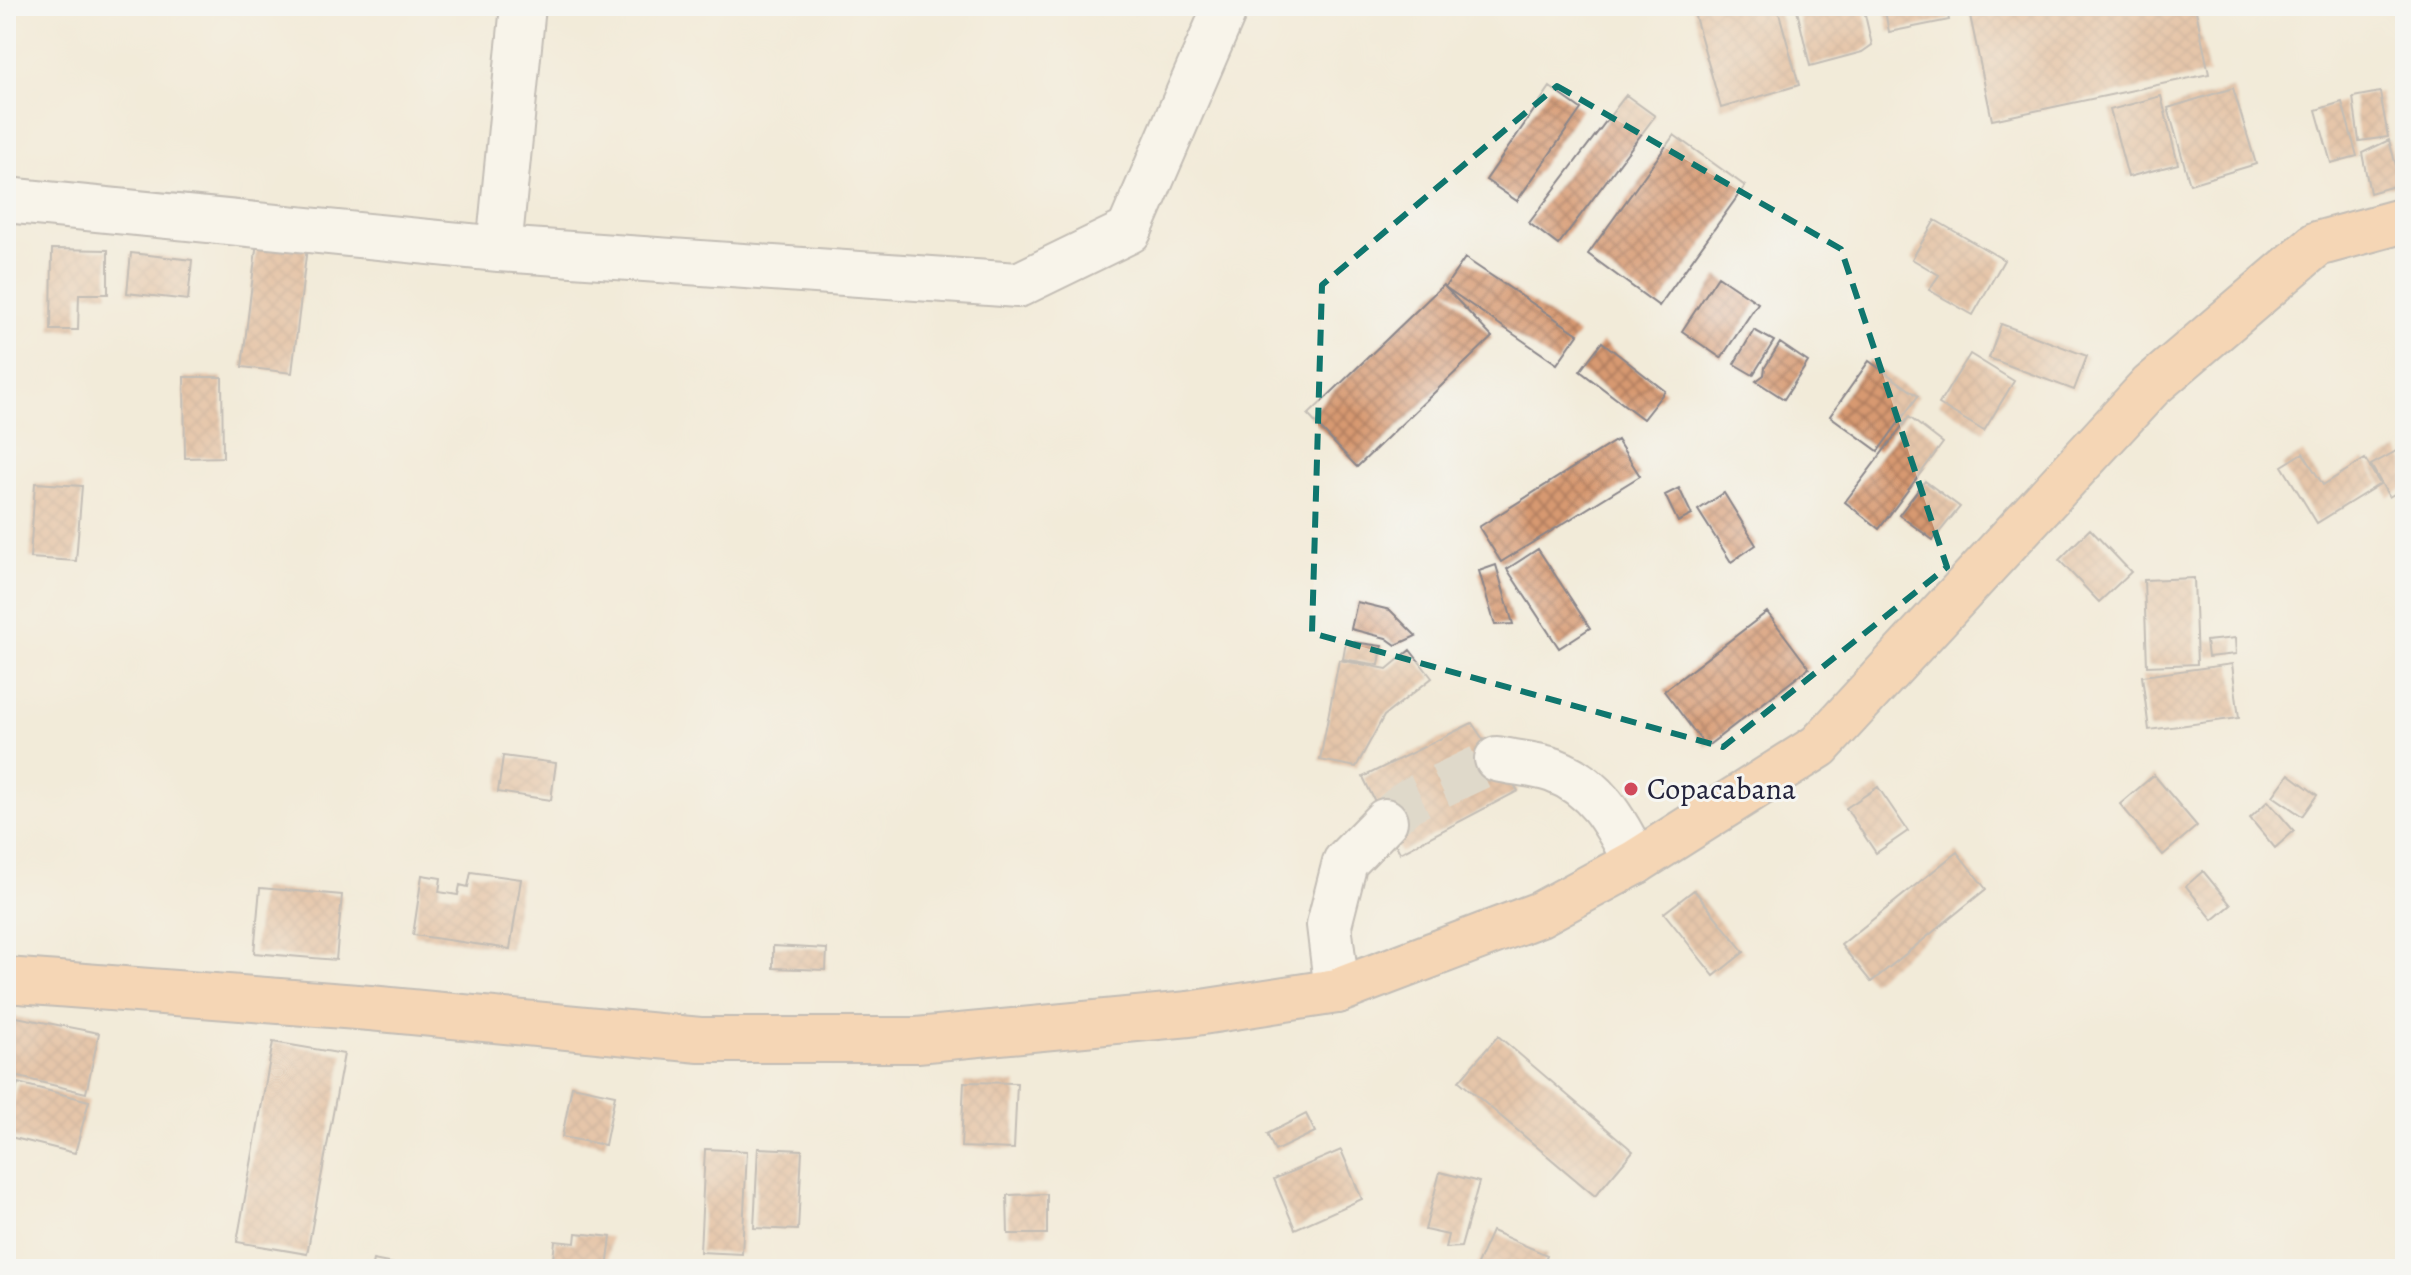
<svg xmlns="http://www.w3.org/2000/svg" width="2411" height="1275" font-family="Alegreya,serif">
<style>
.building{fill:url(#building-cross-hatch)}
.lines{fill:none;stroke-linecap:round;stroke-linejoin:round}
.minor-tunnel{stroke:#c8c3b9;stroke-width:44;stroke-dasharray:44 22;stroke-linecap:butt}
.minor-casing{stroke:#8a868a;stroke-width:48}
.highway-casing{stroke:#8a868a;stroke-width:48}
.minor{stroke:#fff;stroke-width:44}
.highway{stroke:#f9bc89;stroke-width:44}
.marked{fill:none;stroke:#0f766e;stroke-width:6;stroke-dasharray:16 10;stroke-linejoin:round}
.poi-dot{fill:#d1495b;stroke:#f6f6f2;stroke-width:3}
.labels{text-anchor:middle;dominant-baseline:central;stroke-width:6;stroke-linejoin:round;paint-order:stroke}
.poi-label{font-size:30px;fill:#22223b;stroke:#f6f6f2;text-anchor:start}
</style>
<defs>
<pattern id="building-cross-hatch" width="8" height="8" patternUnits="userSpaceOnUse" patternTransform="scale(2)"><rect width="8" height="8" fill="#d79971"/><path d="M0 0l8 8M0 8l8-8" fill="none" stroke="#ae7c5e"/></pattern>
</defs>
<rect width="100%" height="100%" fill="#f6f6f2"/>
<filter id="ink" filterUnits="userSpaceOnUse"><feTurbulence type="fractalNoise" baseFrequency=".0125" numOctaves="2"/><feDisplacementMap in="SourceGraphic" scale="16" xChannelSelector="R" yChannelSelector="G"/><feConvolveMatrix kernelMatrix="1 2 1 2 8 2 1 2 1" color-interpolation-filters="sRGB"/></filter>
<filter id="wash" filterUnits="userSpaceOnUse"><feTurbulence type="fractalNoise" baseFrequency=".006" numOctaves="4" result="noise"/><feDisplacementMap in="SourceGraphic" scale="32" xChannelSelector="R" yChannelSelector="G"/><feGaussianBlur stdDeviation="1.8" result="paint"/><feColorMatrix in="noise" values="0 0 0 0 0 0 0 0 0 0 0 0 0 0 0 0 0 1.4 0 .05"/><feComposite in="paint" operator="in"/></filter>
<g filter="url(#wash)">
<rect width="100%" height="100%" fill="#f2ebd9"/>
<g id="blocks">
<!-- building -->
<path class="building" d="M1692,6H1777L1799,85L1721,108Z
M1796,6H1863L1872,45L1862,52L1810,66Z
M1884,6H1946L1949,20L1889,32Z
M1968,6H2195L2209,74L1992,120Z
M1550,87L1581,109L1517,201L1486,180Z
M2233,88L2256,164L2190,184L2168,108Z
M2380,92L2388,137L2359,141L2353,97Z
M1626,95L1655,116L1558,245L1529,223Z
M2161,96L2178,164L2128,177L2110,110Z
M2342,102L2357,156L2331,163L2316,110Z
M1674,135L1745,186L1659,306L1588,254Z
M2389,140L2401,184L2370,193L2362,153Z
M1935,220L2004,260L1973,315L1929,290L1939,275L1912,259Z
M257,241L307,247L292,373L242,367Z
M52,249L108,250V294H79L78,330H51Z
M131,253L192,260L188,300L127,293Z
M1465,258L1578,334L1557,364L1445,287Z
M1718,276L1758,303L1721,358L1682,331Z
M1443,285L1492,337L1357,467L1308,415Z
M2001,324L2087,356L2074,390L1989,358Z
M1754,330L1774,341L1753,375L1734,364Z
M1602,342L1665,391L1643,419L1580,371Z
M1780,343L1808,362L1784,399L1756,381L1764,375L1765,367Z
M1970,354L2014,381L1984,431L1939,404Z
M1869,361L1918,396L1878,451L1830,416Z
M184,377H222L223,457L185,458Z
M1909,417L1943,443L1879,529L1845,502Z
M1617,440L1640,476L1501,562L1479,527Z
M2398,450L2405,462V488L2389,497L2371,465Z
M2303,453L2323,485L2365,459L2380,484L2317,523L2282,466Z
M1925,481L1960,507L1933,540L1899,515Z
M35,483L82,486L76,561L30,558Z
M1679,488L1692,515L1678,522L1665,495Z
M1724,493L1756,545L1731,562L1698,510Z
M2090,529L2131,572L2099,602L2059,560Z
M1538,549L1590,628L1559,648L1507,569Z
M1496,565L1513,624L1495,625L1479,571Z
M2194,578L2197,664L2147,666L2144,580Z
M1357,602L1390,610L1416,636L1396,645L1386,638L1351,629Z
M1767,612L1809,668L1706,747L1664,691Z
M2235,638L2236,654L2208,657L2206,641Z
M1346,641L1382,646L1379,665L1343,659Z
M1410,650L1432,678L1384,716L1356,767L1320,760L1339,660L1387,669Z
M2232,664L2239,718L2149,730L2142,676Z
M1472,723L1518,791L1400,853L1363,777Z
M503,756L556,763L551,800L498,792Z
M2289,774L2317,795L2302,816L2273,796Z
M2154,775L2197,826L2163,855L2120,804Z
M1878,787L1908,831L1876,853L1846,808Z
M2268,801L2294,831L2275,848L2250,818Z
M1957,852L1986,889L1871,982L1841,945Z
M2203,871L2231,905L2213,920L2186,886Z
M471,872L521,879L510,949L413,935L422,875L441,878L439,892L458,895L460,885L468,887Z
M260,888L342,895L336,960L254,953Z
M1694,890L1744,952L1714,976L1664,913Z
M773,946L827,949L826,970L773,968Z
M6,1015L99,1033L86,1093L6,1074Z
M1498,1036L1633,1151L1595,1196L1459,1081Z
M273,1042L344,1054L307,1254L237,1242Z
M964,1082L1017,1083L1014,1149L961,1147Z
M18,1083L89,1101L75,1153L6,1136Z
M572,1086L615,1095L605,1145L562,1137Z
M1306,1114L1315,1132L1275,1151L1267,1134Z
M758,1148L802,1150L798,1230L754,1228Z
M705,1149L747,1151L742,1254L700,1252Z
M1341,1150L1362,1199L1295,1229L1274,1179Z
M1440,1172L1479,1182L1461,1247L1445,1248L1448,1235L1425,1230Z
M1047,1194V1234H1008L1007,1195Z
M1492,1231L1547,1255L1541,1269H1475Z
M576,1233L611,1237L607,1269H552L555,1241L575,1243Z
M373,1260L399,1265V1269H371Z"/>
</g>
</g>
<g filter="url(#ink)">
<use href="#blocks" fill-opacity="0" stroke="#8a868a" stroke-width="2"/>
<g class="lines">
<!-- minor-tunnel -->
<path class="minor-tunnel" d="M1385,821L1408,801L1497,759"/>
<!-- minor casing -->
<g class="minor-casing">
<path id="minor" d="M6,200L499,249L1018,285L1129,231L1226,6
M499,249L523,6
M1497,759C1515,763 1536,764 1553,770C1598,787 1615,822 1636,862
M1337,991L1329,925L1345,862L1385,821"/>
</g>
<!-- highway casing -->
<g class="highway-casing">
<path id="highway" d="M6,980L370,1008L700,1040H917L1189,1014L1337,991L1540,914L1636,862L1819,746L2151,386L2317,244L2405,220"/>
</g>
<!-- minor -->
<use href="#minor" class="minor"/>
<!-- highway -->
<use href="#highway" class="highway"/>
</g>
</g>
<!-- marked area -->
<path d="M0 0H2411V1275H0ZM1557,86L1841,249L1947,567L1723,747L1312,633L1322,285Z" fill="#f2ebd9" fill-opacity=".55" fill-rule="evenodd"/>
<path class="marked" d="M1557,86L1841,249L1947,567L1723,747L1312,633L1322,285Z"/>
<!-- markers -->
<circle class="poi-dot" cx="1631" cy="789" r="8"/>
<g class="labels">
<!-- poi labels -->
<g class="poi-label">
<text x="1647" y="789">Copacabana</text>
</g>
</g>
<!-- margin -->
<rect width="2411" height="1275" fill="none" stroke="#f6f6f2" stroke-width="32"/>
</svg>
